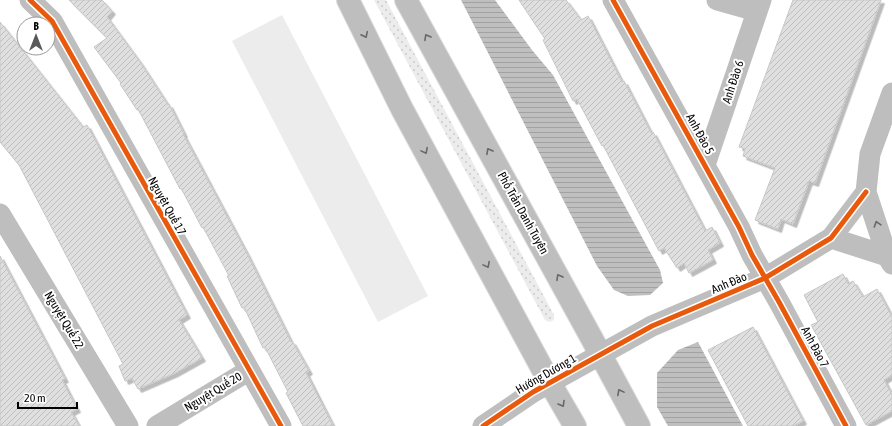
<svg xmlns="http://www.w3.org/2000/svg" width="892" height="426" font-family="'Asap Condensed',sans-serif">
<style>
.grass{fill:url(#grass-dots)}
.pitch{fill:#ececec}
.water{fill:url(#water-rules)}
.building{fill:url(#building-hatch);stroke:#c7c7c7;filter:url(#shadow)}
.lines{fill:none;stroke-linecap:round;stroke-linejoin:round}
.primary-casing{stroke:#dbdbdb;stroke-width:24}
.minor{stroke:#bebebe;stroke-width:21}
.primary{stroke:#bebebe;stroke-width:22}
.cycleway-casing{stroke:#fff;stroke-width:8}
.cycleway{stroke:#e8590c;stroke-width:5}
.oneway{stroke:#686868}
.labels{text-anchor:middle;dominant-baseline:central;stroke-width:4;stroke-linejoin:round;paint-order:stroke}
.street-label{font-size:12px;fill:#000;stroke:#fff}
</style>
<defs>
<pattern id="grass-dots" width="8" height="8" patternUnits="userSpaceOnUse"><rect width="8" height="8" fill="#ececec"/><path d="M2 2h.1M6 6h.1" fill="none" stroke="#c9c9c9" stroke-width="1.8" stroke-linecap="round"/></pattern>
<pattern id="water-rules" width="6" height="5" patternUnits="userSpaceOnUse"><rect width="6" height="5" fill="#bfbfbf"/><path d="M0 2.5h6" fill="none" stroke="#a2a2a2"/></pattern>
<pattern id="building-hatch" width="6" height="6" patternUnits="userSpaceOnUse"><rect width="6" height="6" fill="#dfdfdf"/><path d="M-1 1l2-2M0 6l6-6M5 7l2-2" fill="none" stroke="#bebebe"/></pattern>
<filter id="shadow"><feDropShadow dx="3.5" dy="3.5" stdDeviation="0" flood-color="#0004"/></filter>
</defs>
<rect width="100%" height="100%" fill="#fff"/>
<!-- grass -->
<path class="grass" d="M374,0H386L554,315V320L549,322L545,320Z"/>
<!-- pitch -->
<path class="pitch" d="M282,15L428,296L378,322L232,41Z"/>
<!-- water -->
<path class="water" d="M461,0H495L532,50L553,75L660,270L663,283L650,295L628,296L614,290L597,266Z
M698,342L743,426H668L657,407V373L678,350Z"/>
<!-- building -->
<path class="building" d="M69,0H102L112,11L107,17L140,62L168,105L169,104L184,134H183L247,254L291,342L292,341L309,371L306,373L333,426H303L286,393L288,392L265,347L263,348L244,307L242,308L227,276H229L203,227L202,228L181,188L180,189L138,109L137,110L120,84L121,83L94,47L107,38Z
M519,0H566L581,20L588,16L622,82L624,81L651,133L653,132L705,231L712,227L720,243L708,250L713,260L689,273L684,263L677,268L664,248L659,251L603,145L602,146L577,99L573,101L543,40L545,39Z
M793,0H881L815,183L809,181L793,224L781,219L778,229L755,220L775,168L743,156L745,149L739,147Z
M0,22L83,127L87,125L187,315L179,320L202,358L175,373L138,389L132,378L125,381L119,366L123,364L19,165L0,142Z
M0,256L65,379L62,380L77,409L71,412L79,426H0Z
M843,274L848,284L853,281L863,297L877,289L892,317V375L884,380L892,395V411L866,425L811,325L818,322L804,295Z
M753,327L803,421L793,426H748L708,350Z"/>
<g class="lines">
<!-- primary casing -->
<g class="primary-casing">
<path id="primary" d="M348,0L402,109L550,383L575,426
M406,0L591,337L639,426"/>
</g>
<!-- minor -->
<path class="minor" d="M30,0L52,21L281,426
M613,0L739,227L752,255L779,302L846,426
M717,0L756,11
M892,93L870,154L866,192L887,256L892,264
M705,165L761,0
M0,214L128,426
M831,238L887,256
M157,426L248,371
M483,426L533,392L652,326L765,278L831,238L866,192"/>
<!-- primary -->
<use href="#primary" class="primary"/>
<!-- cycleway casing -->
<g class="cycleway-casing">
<path id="cycleway" d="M30,0L52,21L281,426
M613,0L739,227L752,255L779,302L846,426
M483,426L533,392L652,326L765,278L831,238L866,192"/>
</g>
<!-- cycleway -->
<use href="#cycleway" class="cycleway"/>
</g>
<!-- one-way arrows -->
<defs><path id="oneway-chevron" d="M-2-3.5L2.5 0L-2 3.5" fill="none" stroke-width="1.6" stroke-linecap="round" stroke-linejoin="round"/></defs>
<g class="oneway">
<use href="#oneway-chevron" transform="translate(365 35) rotate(64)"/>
<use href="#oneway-chevron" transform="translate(427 37) rotate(-119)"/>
<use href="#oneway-chevron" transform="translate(425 151) rotate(62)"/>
<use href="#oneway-chevron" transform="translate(489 151) rotate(-119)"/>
<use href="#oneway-chevron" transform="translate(877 224) rotate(-108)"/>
<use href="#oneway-chevron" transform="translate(487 265) rotate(62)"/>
<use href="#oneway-chevron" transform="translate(559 277) rotate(-119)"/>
<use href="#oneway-chevron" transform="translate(620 392) rotate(-118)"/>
<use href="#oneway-chevron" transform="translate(562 404) rotate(60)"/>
</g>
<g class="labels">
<!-- street labels -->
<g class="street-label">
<text transform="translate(733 82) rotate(-72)">Anh Đào 6</text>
<text transform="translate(700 134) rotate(61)">Anh Đào 5</text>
<text transform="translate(167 206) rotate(61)">Nguyệt Quế 17</text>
<text transform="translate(523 213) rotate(61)">Phố Trần Danh Tuyên</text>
<text transform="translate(729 283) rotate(-23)">Anh Đào</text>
<text transform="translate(64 320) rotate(59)">Nguyệt Quế 22</text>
<text transform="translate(815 347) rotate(62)">Anh Đào 7</text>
<text transform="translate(546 374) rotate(-30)">Hướng Dương 1</text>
<text transform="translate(213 392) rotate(-31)">Nguyệt Quế 20</text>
</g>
</g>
<!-- north arrow -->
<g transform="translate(36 36)"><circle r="19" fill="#ffffff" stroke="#999999"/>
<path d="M0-3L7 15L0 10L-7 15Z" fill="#595959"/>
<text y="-6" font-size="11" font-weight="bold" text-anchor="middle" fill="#000000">B</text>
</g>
<!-- scale -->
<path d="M18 402v6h59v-6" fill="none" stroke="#000000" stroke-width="2"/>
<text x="24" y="402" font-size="12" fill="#000000" stroke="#ffffff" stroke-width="3" paint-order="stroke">20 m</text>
</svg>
